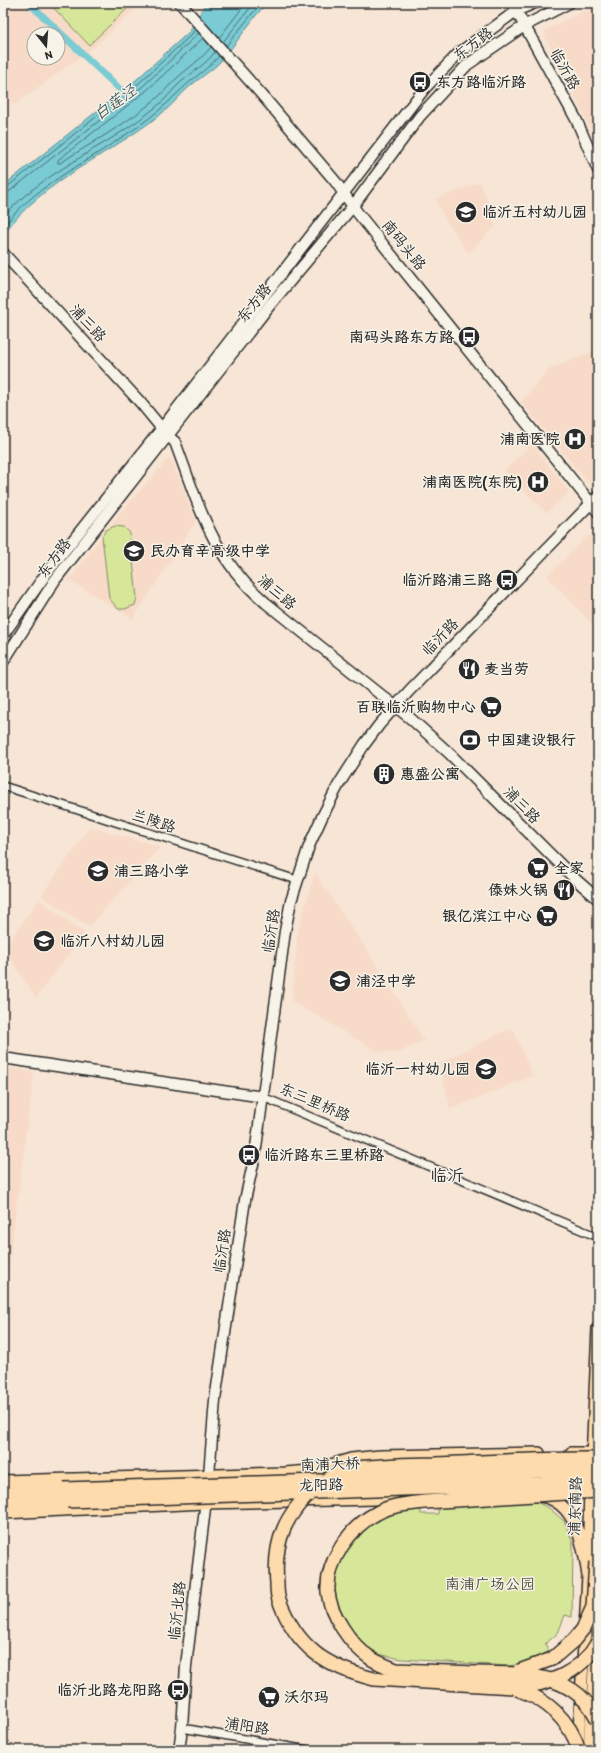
<svg xmlns="http://www.w3.org/2000/svg" width="601" height="1753" font-family="Itim,'LXGW WenKai TC',sans-serif">
<style>
.built{fill:#f7dbc8;fill-rule:evenodd}
.green{fill:#d7e79a;stroke:#818962}
.water{fill:#7acbd4;stroke:#5a8b90}
.lines{fill:none;stroke-linecap:round;stroke-linejoin:round}
.shore{stroke:#4b6b6f;stroke-width:1}
.canal{stroke:#7acbd4;stroke-width:7}
.street-casing{stroke:#2b2b2b;stroke-width:10}
.secondary-casing{stroke:#2b2b2b;stroke-width:13}
.primary-casing{stroke:#2b2b2b;stroke-width:14}
.highway-casing{stroke:#2b2b2b;stroke-width:16}
.street{stroke:#f7f3e8;stroke-width:7}
.secondary{stroke:#f7f3e8;stroke-width:10}
.primary{stroke:#fedbac;stroke-width:11}
.highway{stroke:#fedbac;stroke-width:13}
.highway-bridge-casing{stroke:#2b2b2b;stroke-width:16;stroke-linecap:butt}
.highway-bridge{stroke:#fedbac;stroke-width:13}
.labels{text-anchor:middle;dominant-baseline:central;stroke-width:3;stroke-linejoin:round;paint-order:stroke}
.street-label{font-size:15px;fill:#2b2b2b;stroke:#f7f3e8}
.poi-label{font-size:15px;font-weight:bold;fill:#2b2b2b;stroke:#f7f3e8;text-anchor:start}
.park-label{font-size:15px;fill:#4d5141;stroke:#f7f3e8}
.water-label{font-size:16px;font-style:italic;fill:#435b5e;stroke:#f7f3e8}
.quarter-label{font-size:17px;fill:#2b2b2b;stroke:#f7f3e8}
</style>
<rect width="100%" height="100%" fill="#f7e5d5"/>
<filter id="ink" filterUnits="userSpaceOnUse"><feTurbulence type="fractalNoise" baseFrequency=".025" numOctaves="2"/><feDisplacementMap in="SourceGraphic" scale="8" xChannelSelector="R" yChannelSelector="G"/><feConvolveMatrix kernelMatrix="1 2 1 2 8 2 1 2 1" color-interpolation-filters="sRGB"/></filter>
<g filter="url(#ink)">
<!-- built -->
<path class="built" d="M3,3H142L95,46L14,105L3,97ZM34,34H58V58H34Z
M595,6L598,8V130L593,134L571,88L581,79L563,47L552,50L545,37V30Z
M480,182L496,226L468,253L444,217L435,199Z
M598,349V475L589,484L521,402L548,370Z
M532,444L569,492L547,513L504,471Z
M170,457L196,521L133,619L69,580L120,513Z
M589,536L598,537V630L547,576L585,538Z
M90,827L160,847L89,927L41,896Z
M315,873L374,961L424,1040L399,1053L378,1052L292,1001L298,931Z
M39,899L84,933L36,998L4,949Z
M506,1030L514,1031L533,1076L450,1109L440,1063Z
M3,1067L34,1072L8,1272L3,1271Z"/>
<!-- green -->
<path class="green" d="M49,3H133L89,45Z
M115,526L124,527L130,533L137,598L135,605L125,609H118L109,598L102,536L106,530Z
M534,1501L549,1508L564,1521L573,1543L572,1617L565,1615L558,1633L545,1644L549,1651L528,1663L508,1666L402,1659L378,1654L356,1639L341,1616L334,1588L338,1560L361,1531L388,1509L420,1505L421,1514H438V1505Z"/>
<!-- water -->
<path class="water" d="M206,3H266C249,23 235,46 217,65C208,73 197,80 188,88C181,94 174,103 167,109C115,153 42,179 3,235V186L136,80L190,31Z"/>
<g class="lines">
<!-- shore -->
<path class="shore" d="M203,38L146,91L58,160V163H60C93,142 128,123 157,98C164,92 170,84 177,78C188,68 202,59 211,47
M219,38L246,3
M223,42L254,3
M226,46L261,3
M3,188L7,187L139,83L192,34L195,29
M3,193L10,191L142,87L199,33
M3,219C21,192 64,168 92,150C116,136 141,120 162,102C169,95 174,88 181,82C193,72 206,64 215,52
M3,228C26,195 65,174 98,153C121,138 145,123 165,105C172,99 178,92 185,86C196,76 209,68 219,56"/>
<!-- canal -->
<path class="canal" d="M29,3L128,97"/>
<!-- street casing -->
<g class="street-casing">
<path id="street" d="M3,786L297,880
M263,1097L598,1237
M182,1728L308,1750"/>
</g>
<!-- secondary casing -->
<g class="secondary-casing">
<path id="secondary" d="M180,3L262,95L335,181L357,212L598,512
M512,3L576,119L598,170
M3,253L140,402L168,436L175,442C199,506 211,556 266,603L410,718L449,753L574,878L598,899
M3,635L46,574L162,428L425,88L459,53L516,11L535,3
M3,662L55,580L270,305L353,206L420,116L467,65L524,26L569,3
M3,1058L263,1097
M179,1750L182,1728L186,1666L209,1475L215,1400L245,1200L255,1155L285,931L291,901L309,846L322,817L339,784L364,745L379,725L409,691L598,496"/>
</g>
<!-- primary casing -->
<g class="primary-casing">
<path id="primary" d="M571,1453H598
M592,1459L598,1328
M3,1481L285,1473L310,1471L351,1459L380,1456L539,1453
M539,1496C576,1499 584,1547 588,1576
M3,1513L204,1503L416,1498
M578,1747L588,1576L590,1484
M589,1750L598,1608"/>
</g>
<!-- highway casing -->
<g class="highway-casing">
<path id="highway" d="M3,1489H64
M3,1502L67,1501
M596,1562L598,1480"/>
</g>
<!-- street -->
<use href="#street" class="street"/>
<!-- secondary -->
<use href="#secondary" class="secondary"/>
<!-- primary -->
<use href="#primary" class="primary"/>
<!-- highway -->
<use href="#highway" class="highway"/>
<!-- highway-bridge casing -->
<g class="highway-bridge-casing">
<path id="highway-bridge" d="M598,1459C544,1458 489,1462 435,1464C413,1464 391,1465 369,1467C362,1468 354,1467 348,1469C336,1472 326,1480 317,1487C285,1513 273,1542 277,1583C277,1589 277,1595 279,1600C297,1648 326,1667 374,1679L514,1687C547,1686 581,1673 598,1642
M64,1489L320,1481L539,1471H598
M598,1491L425,1502C409,1504 391,1505 377,1513C351,1526 326,1561 328,1592C330,1614 351,1645 369,1657C377,1663 387,1666 396,1670C423,1671 450,1672 476,1673C522,1674 574,1671 598,1720
M67,1501L598,1482
M519,1671L552,1659L574,1640L583,1629L593,1607L596,1562
M517,1689C546,1699 570,1720 579,1750"/>
</g>
<!-- highway-bridge -->
<use href="#highway-bridge" class="highway-bridge"/>
</g>
</g>
<!-- icons -->
<defs>
<g id="bus-disc" transform="scale(1.15)"><circle r="9.5" fill="#2b2b2b" stroke="#f7f3e8"/><path d="M-5-6H5V4H4V6H2V4H-2V6H-4V4H-5ZM-3.5-4V0h7V-4ZM-3.5 1.2v1.5H-2V1.2ZM2 1.2v1.5H3.5V1.2Z" fill="#fff"/></g>
<g id="school-disc" transform="scale(1.15)"><circle r="9.5" fill="#2b2b2b" stroke="#f7f3e8"/><path d="M0-5L7-2L0 1L-7-2ZM-4 1L0 2.5L4 1V4Q0 6-4 4Z" fill="#fff"/></g>
<g id="hospital-disc" transform="scale(1.15)"><circle r="9.5" fill="#2b2b2b" stroke="#f7f3e8"/><path d="M-5-5h3v3.5h4V-5h3V5h-3V1.5h-4V5h-3Z" fill="#fff"/></g>
<g id="restaurant-disc" transform="scale(1.15)"><circle r="9.5" fill="#2b2b2b" stroke="#f7f3e8"/><path d="M-5-6h1v4h1v-4h1v4h1v-4h1v5L-1.5 .5V6h-2V.5L-5-1ZM5-6V6H3V1.5H1.5Q1.5-4 5-6Z" fill="#fff"/></g>
<g id="supermarket-disc" transform="scale(1.15)"><circle r="9.5" fill="#2b2b2b" stroke="#f7f3e8"/><path d="M-6-5.5h2.5l.6 2H6L4.5 2H-2.5L-4.4-4H-6ZM-1.5 3.2a1.3 1.3 0 1 0 .1 0ZM3 3.2a1.3 1.3 0 1 0 .1 0Z" fill="#fff"/></g>
<g id="bank-disc" transform="scale(1.15)"><circle r="9.5" fill="#2b2b2b" stroke="#f7f3e8"/><path d="M-6-4H6V4H-6ZM0-2.3a2.3 2.3 0 1 0 0 4.6a2.3 2.3 0 1 0 0-4.6Z" fill="#fff"/></g>
<g id="building-disc" transform="scale(1.15)"><circle r="9.5" fill="#2b2b2b" stroke="#f7f3e8"/><path d="M-4-6H4V6H1V3H-1V6H-4ZM-2.5-4.3h1.7v1.8h-1.7ZM.8-4.3h1.7v1.8H.8ZM-2.5-1h1.7V.8h-1.7ZM.8-1h1.7V.8H.8Z" fill="#fff"/></g>
</defs>
<g fill-rule="evenodd">
<use href="#bus-disc" x="420" y="82"/>
<use href="#school-disc" x="466" y="212"/>
<use href="#bus-disc" x="469" y="337"/>
<use href="#hospital-disc" x="575" y="439"/>
<use href="#hospital-disc" x="538" y="482"/>
<use href="#school-disc" x="134" y="551"/>
<use href="#bus-disc" x="507" y="580"/>
<use href="#restaurant-disc" x="469" y="669"/>
<use href="#supermarket-disc" x="491" y="707"/>
<use href="#bank-disc" x="470" y="740"/>
<use href="#building-disc" x="384" y="774"/>
<use href="#supermarket-disc" x="538" y="868"/>
<use href="#school-disc" x="98" y="871"/>
<use href="#restaurant-disc" x="564" y="890"/>
<use href="#supermarket-disc" x="547" y="916"/>
<use href="#school-disc" x="44" y="941"/>
<use href="#school-disc" x="340" y="981"/>
<use href="#school-disc" x="486" y="1069"/>
<use href="#bus-disc" x="249" y="1155"/>
<use href="#bus-disc" x="178" y="1690"/>
<use href="#supermarket-disc" x="269" y="1697"/>
</g>
<g class="labels">
<!-- street labels -->
<g class="street-label">
<text transform="translate(473 44) rotate(-37)">东方路</text>
<text transform="translate(565 69) rotate(61)">临沂路</text>
<text transform="translate(404 245) rotate(51)">南码头路</text>
<text transform="translate(254 303) rotate(-51)">东方路</text>
<text transform="translate(88 323) rotate(47)">浦三路</text>
<text transform="translate(54 558) rotate(-53)">东方路</text>
<text transform="translate(277 592) rotate(41)">浦三路</text>
<text transform="translate(440 637) rotate(-46)">临沂路</text>
<text transform="translate(522 805) rotate(46)">浦三路</text>
<text transform="translate(154 821) rotate(18)">兰陵路</text>
<text transform="translate(271 931) rotate(-81)">临沂路</text>
<text transform="translate(315 1102) rotate(23)">东三里桥路</text>
<text transform="translate(222 1251) rotate(-81)">临沂路</text>
<text transform="translate(330 1464) rotate(-2)">南浦大桥</text>
<text transform="translate(321 1485) rotate(-1)">龙阳路</text>
<text transform="translate(575 1506) rotate(-88)">浦东南路</text>
<text transform="translate(177 1611) rotate(-84)">临沂北路</text>
<text transform="translate(247 1726) rotate(9)">浦阳路</text>
</g>
<!-- poi labels -->
<g class="poi-label">
<text x="436" y="82">东方路临沂路</text>
<text x="482" y="212">临沂五村幼儿园</text>
<text x="454" y="337" text-anchor="end">南码头路东方路</text>
<text x="560" y="439" text-anchor="end">浦南医院</text>
<text x="522" y="482" text-anchor="end">浦南医院(东院)</text>
<text x="150" y="551">民办育辛高级中学</text>
<text x="492" y="580" text-anchor="end">临沂路浦三路</text>
<text x="484" y="669">麦当劳</text>
<text x="476" y="707" text-anchor="end">百联临沂购物中心</text>
<text x="486" y="740">中国建设银行</text>
<text x="400" y="774">惠盛公寓</text>
<text x="554" y="868">全家</text>
<text x="114" y="871">浦三路小学</text>
<text x="548" y="890" text-anchor="end">傣妹火锅</text>
<text x="532" y="916" text-anchor="end">银亿滨江中心</text>
<text x="60" y="941">临沂八村幼儿园</text>
<text x="356" y="981">浦泾中学</text>
<text x="470" y="1069" text-anchor="end">临沂一村幼儿园</text>
<text x="264" y="1155">临沂路东三里桥路</text>
<text x="162" y="1690" text-anchor="end">临沂北路龙阳路</text>
<text x="284" y="1697">沃尔玛</text>
</g>
<!-- park labels -->
<g class="park-label">
<text x="490" y="1584">南浦广场公园</text>
</g>
<!-- water labels -->
<g class="water-label">
<text transform="translate(115 102) rotate(-36)">白莲泾</text>
</g>
<!-- quarter labels -->
<g class="quarter-label">
<text x="447" y="1175">临沂</text>
</g>
</g>
<!-- margin -->
<rect width="601" height="1753" fill="none" stroke="#f7f3e8" stroke-width="16"/>
<rect x="8" y="8" width="585" height="1737" fill="none" stroke="#2b2b2b" stroke-width="1.5" filter="url(#ink)"/>
<!-- north arrow -->
<g transform="translate(46 46) rotate(163)"><circle r="19" fill="#f7f3e8" stroke="#a5a39c"/>
<path d="M0-3L7 15L0 10L-7 15Z" fill="#2b2b2b"/>
<text y="-6" font-size="11" font-weight="bold" text-anchor="middle" fill="#2b2b2b">N</text>
</g>
</svg>
